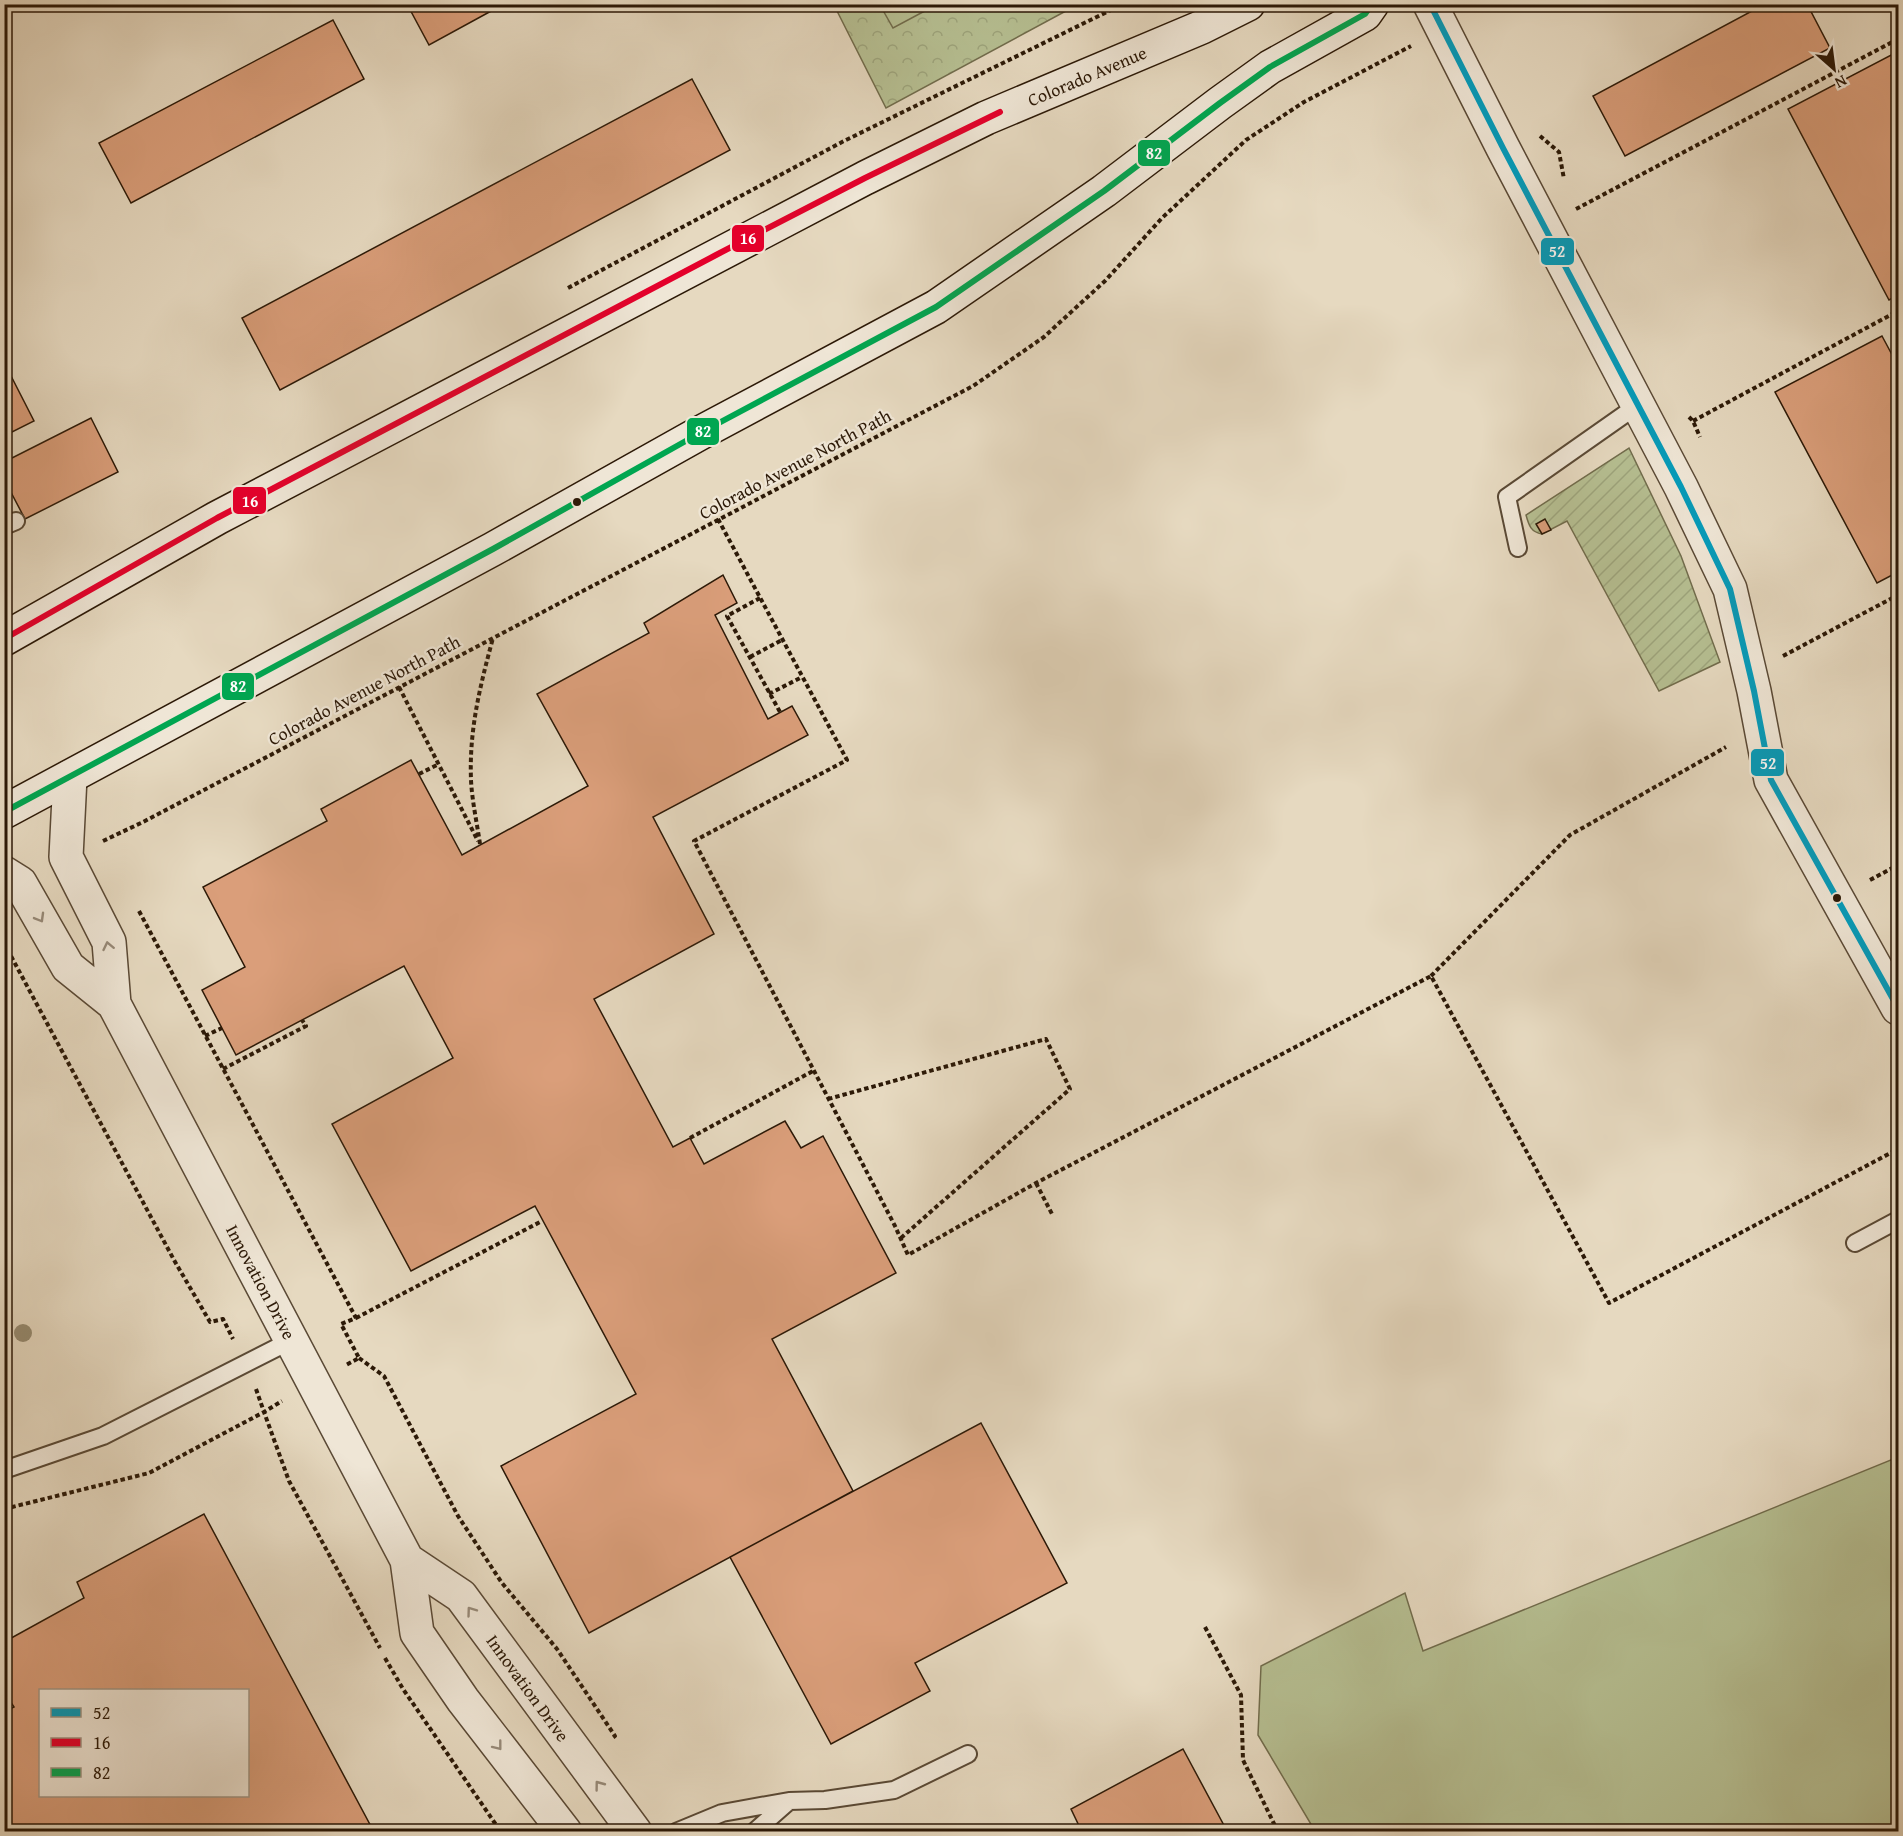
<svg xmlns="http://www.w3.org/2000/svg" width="1903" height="1836" font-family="'Gentium Book Plus',serif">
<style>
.forest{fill:url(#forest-crowns);stroke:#716c4c;stroke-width:1.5}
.garden{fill:url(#garden-furrows);stroke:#716c4c;stroke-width:1.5}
.pitch{fill:#b6bf92;stroke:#716c4c;stroke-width:1.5}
.building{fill:#da9e7a;stroke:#2c1907;stroke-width:1.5;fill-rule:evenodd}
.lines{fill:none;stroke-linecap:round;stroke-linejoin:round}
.service-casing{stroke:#5a4935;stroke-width:20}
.minor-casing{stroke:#5a4935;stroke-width:36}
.secondary-casing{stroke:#2c1907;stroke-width:36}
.path{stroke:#2c1907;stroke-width:4;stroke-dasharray:4.5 3;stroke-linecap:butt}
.service{stroke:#efe6d6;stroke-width:16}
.minor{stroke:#efe6d6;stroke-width:33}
.secondary{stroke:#efe6d6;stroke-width:33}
.bus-1-casing{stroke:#efe6d6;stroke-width:10}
.bus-2-casing{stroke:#efe6d6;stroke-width:10}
.bus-3-casing{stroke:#efe6d6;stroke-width:10}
.bus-1{stroke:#049bba;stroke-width:6}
.bus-2{stroke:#e4002b;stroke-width:6}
.bus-3{stroke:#00a651;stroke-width:6}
.tree{fill:#968b71}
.oneway{stroke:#978a79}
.bus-dot{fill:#2c1907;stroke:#efe6d6;stroke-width:2}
.labels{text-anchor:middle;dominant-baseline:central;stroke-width:4.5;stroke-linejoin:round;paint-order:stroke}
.street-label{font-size:18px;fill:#2c1907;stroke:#efe6d6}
.line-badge{stroke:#efe6d6;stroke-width:2}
.badge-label{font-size:16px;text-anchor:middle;font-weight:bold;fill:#fff}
</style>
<defs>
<pattern id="forest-crowns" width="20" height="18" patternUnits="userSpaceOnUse" patternTransform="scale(1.5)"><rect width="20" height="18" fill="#b6bf92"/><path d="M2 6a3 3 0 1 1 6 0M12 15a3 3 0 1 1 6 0" fill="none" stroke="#9da47c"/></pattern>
<pattern id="garden-furrows" width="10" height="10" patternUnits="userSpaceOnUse" patternTransform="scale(1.5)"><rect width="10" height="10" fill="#b6bf92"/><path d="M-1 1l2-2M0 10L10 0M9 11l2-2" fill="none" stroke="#9da47c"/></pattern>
</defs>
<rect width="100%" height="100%" fill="#e6d9c0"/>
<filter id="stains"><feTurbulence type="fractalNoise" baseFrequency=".00333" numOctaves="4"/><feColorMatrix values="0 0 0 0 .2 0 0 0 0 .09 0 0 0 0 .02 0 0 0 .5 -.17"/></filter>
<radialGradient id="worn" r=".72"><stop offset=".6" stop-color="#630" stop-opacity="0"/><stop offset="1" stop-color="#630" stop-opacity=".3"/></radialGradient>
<!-- forest -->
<path class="forest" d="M834,5H1077L886,108Z"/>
<!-- garden -->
<path class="garden" d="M1629,448L1681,556L1720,662L1659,691L1567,521L1542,534C1531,532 1529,526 1526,515Z"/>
<!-- pitch -->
<path class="pitch" d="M880,5H936L893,28Z
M1898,1457V1831H1315L1258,1735L1261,1666L1405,1593L1423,1651Z"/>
<!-- building -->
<path class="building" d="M407,4H504L429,45Z
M1765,4H1807L1830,48L1625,156L1593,96Z
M333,20L364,79L131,203L99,143Z
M1895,53L1898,60V295L1889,300L1788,109Z
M692,79L730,150L280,390L242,318Z
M1882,336L1898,366V572L1877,583L1775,392Z
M8,370L34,421L4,436V372Z
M91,418L118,472L25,519L4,479V462Z
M1545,519L1551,530L1542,534L1536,524Z
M723,575L737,603L715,615L768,719L792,706L808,735L653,817L714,934L594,999L673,1147L690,1138L704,1164L785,1121L801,1148L823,1136L896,1273L772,1339L853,1491L589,1633L501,1466L636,1394L535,1206L411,1271L332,1124L453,1058L404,966L236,1055L202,990L245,967L203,887L327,821L321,809L411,760L462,855L588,786L537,694L649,633L644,623Z
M981,1423L1067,1583L915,1663L930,1691L831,1744L730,1557Z
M204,1514L374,1832H73L71,1829L67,1832H4V1712L14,1707L4,1692V1642L84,1598L77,1582ZM40,1690H248V1796H40Z
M1183,1749L1227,1831L1082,1832L1071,1809Z"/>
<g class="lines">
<!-- service casing -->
<g class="service-casing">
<path id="service" d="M4,526L16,521
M1518,548L1507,497L1638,405
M1855,1243L1898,1220
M4,1470L103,1436L292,1340
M676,1832L722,1813L789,1801L825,1800L894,1790L968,1754
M754,1832L788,1802"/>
</g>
<!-- minor casing -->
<g class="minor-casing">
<path id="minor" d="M1430,4L1503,148L1681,487L1730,589L1754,691L1771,780L1898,1008
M70,777L66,857L109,942L114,1004
M4,873L20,883L68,967L114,1004L407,1560L417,1633L463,1700L565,1832
M407,1560L461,1596L635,1832"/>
</g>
<!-- secondary casing -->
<g class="secondary-casing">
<path id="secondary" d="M4,639L217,518L865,178L986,118L1202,27L1248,4
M4,812L493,549L700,433L936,307L1104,191L1220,103L1270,67L1365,14L1372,4"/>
</g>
<!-- path -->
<path class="path" d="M1540,136L1559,152L1564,179
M1576,209L1898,39
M568,288L844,141L1123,4
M1689,417L1693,421L1700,437
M1693,421L1898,311
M718,519L847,760L694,841L895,1226L908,1255L1036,1183L1431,976L1609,1303L1898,1149
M760,598L727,616L780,712
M1783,656L1898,595
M750,657L782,640
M399,687L478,841
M769,694L802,677
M419,774L439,764
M103,841L143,822L973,386L1044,337L1058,324L1105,281L1162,218L1246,140L1304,102L1411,46
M480,844C477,823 472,801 471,780C469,730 480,686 493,638
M1870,880L1898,865
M139,911L356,1318L341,1324L359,1358L346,1365
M4,943L174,1260L210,1322L223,1319L233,1339
M1431,976L1570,835L1726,747
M205,1036L222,1028
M223,1069L306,1026L302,1020
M828,1099L1046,1039L1070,1089L901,1238
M690,1138L813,1071
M1036,1183L1053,1216
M356,1318L542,1221
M359,1358L384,1376L458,1516L502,1583L557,1649L615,1736L611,1739
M256,1389L264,1412L282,1401
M4,1509L149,1473L264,1412L289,1481L380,1648
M1205,1627L1241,1695L1243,1760L1278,1832
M385,1658L403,1689L501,1832"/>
<!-- service -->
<use href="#service" class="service"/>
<!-- minor -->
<use href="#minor" class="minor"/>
<!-- secondary -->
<use href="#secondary" class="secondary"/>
<!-- bus-1 casing -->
<g class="bus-1-casing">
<path id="bus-1" d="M1430,4L1503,148L1681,487L1730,589L1754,691L1771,780L1898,1008"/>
</g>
<!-- bus-2 casing -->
<g class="bus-2-casing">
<path id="bus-2" d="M4,639L217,518L716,255L865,178L1000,112"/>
</g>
<!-- bus-3 casing -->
<g class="bus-3-casing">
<path id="bus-3" d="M4,812L493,549L700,433L936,307L1104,191L1220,103L1270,67L1365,14L1372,4"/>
</g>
<!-- bus-1 -->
<use href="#bus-1" class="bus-1"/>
<!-- bus-2 -->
<use href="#bus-2" class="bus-2"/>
<!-- bus-3 -->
<use href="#bus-3" class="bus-3"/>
</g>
<!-- trees -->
<circle class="tree" cx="23" cy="1333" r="9"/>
<!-- one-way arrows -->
<defs><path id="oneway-chevron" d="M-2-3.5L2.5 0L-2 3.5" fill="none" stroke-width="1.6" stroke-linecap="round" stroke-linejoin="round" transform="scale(1.5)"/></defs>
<g class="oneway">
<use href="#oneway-chevron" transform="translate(40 918) rotate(60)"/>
<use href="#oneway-chevron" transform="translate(108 946) rotate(-102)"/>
<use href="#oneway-chevron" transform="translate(471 1611) rotate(-126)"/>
<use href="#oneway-chevron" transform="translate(498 1746) rotate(52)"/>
<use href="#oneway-chevron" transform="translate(599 1785) rotate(-127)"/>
</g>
<!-- markers -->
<g class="bus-dot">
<circle cx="577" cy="502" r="5"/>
<circle cx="1837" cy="898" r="5"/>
</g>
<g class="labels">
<!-- street labels -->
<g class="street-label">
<text transform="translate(1087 76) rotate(-23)">Colorado Avenue</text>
<text transform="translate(795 464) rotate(-28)">Colorado Avenue North Path</text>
<text transform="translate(364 690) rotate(-28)">Colorado Avenue North Path</text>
<text transform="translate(261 1282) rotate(62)">Innovation Drive</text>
<text transform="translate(528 1688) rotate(54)">Innovation Drive</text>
</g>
</g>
<g class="line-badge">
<rect x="1137" y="139" width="34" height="28" rx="6" fill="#00a651"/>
<rect x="731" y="224" width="34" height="29" rx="6" fill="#e4002b"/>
<rect x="1540" y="237" width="35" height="29" rx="6" fill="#049bba"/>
<rect x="686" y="417" width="34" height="29" rx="6" fill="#00a651"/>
<rect x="232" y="486" width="35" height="29" rx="6" fill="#e4002b"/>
<rect x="221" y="672" width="34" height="29" rx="6" fill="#00a651"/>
<rect x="1750" y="748" width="35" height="29" rx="6" fill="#049bba"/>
</g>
<g class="badge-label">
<text x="1154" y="159">82</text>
<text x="748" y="244">16</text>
<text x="1557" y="257">52</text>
<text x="703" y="437">82</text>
<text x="250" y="507">16</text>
<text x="238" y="692">82</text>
<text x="1768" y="769">52</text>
</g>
<!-- margin -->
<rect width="1903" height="1836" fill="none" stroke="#e6d9c0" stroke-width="24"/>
<rect x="6" y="6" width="1891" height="1824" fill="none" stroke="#2c1907" stroke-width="3"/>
<rect x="12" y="12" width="1879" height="1812" fill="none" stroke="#2c1907" stroke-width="1.5"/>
<!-- legend -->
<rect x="39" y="1689" width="210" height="108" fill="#efe6d6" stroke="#a19483" stroke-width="1.5"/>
<rect x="51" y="1708" width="30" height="9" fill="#049bba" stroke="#a19483" stroke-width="1.5"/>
<text x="93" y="1719" font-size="18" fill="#2c1907">52</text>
<rect x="51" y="1738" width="30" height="9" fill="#e4002b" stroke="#a19483" stroke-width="1.5"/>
<text x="93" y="1749" font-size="18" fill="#2c1907">16</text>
<rect x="51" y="1768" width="30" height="9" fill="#00a651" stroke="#a19483" stroke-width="1.5"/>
<text x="93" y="1779" font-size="18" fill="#2c1907">82</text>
<!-- north arrow -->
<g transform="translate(1834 69) rotate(152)" stroke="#efe6d6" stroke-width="4.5" paint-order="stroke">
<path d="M0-4.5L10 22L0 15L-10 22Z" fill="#2c1907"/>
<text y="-9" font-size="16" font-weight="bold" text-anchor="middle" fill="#2c1907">N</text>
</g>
<rect width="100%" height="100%" filter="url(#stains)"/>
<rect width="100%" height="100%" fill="url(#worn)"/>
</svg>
